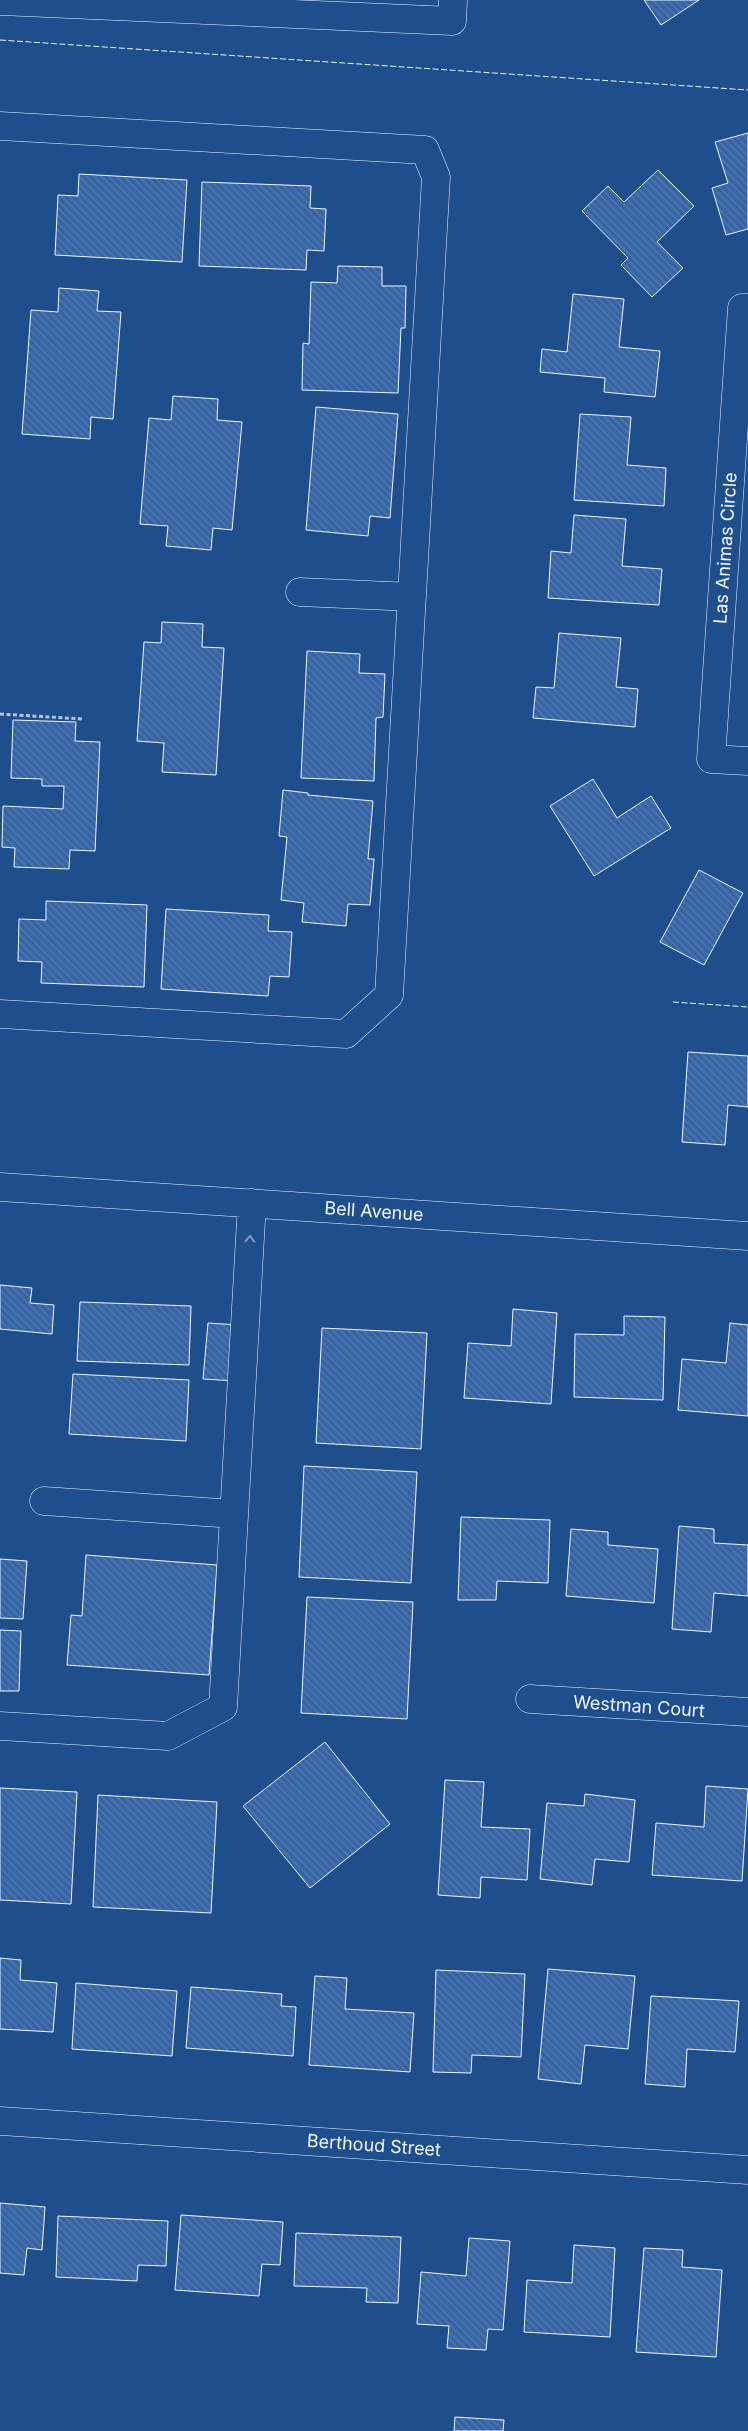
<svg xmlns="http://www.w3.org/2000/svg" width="748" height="2431" font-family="Inter,sans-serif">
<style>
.building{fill:url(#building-back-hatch);stroke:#f2f6ff}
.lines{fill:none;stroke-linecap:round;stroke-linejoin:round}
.minor-casing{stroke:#f2f6ff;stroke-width:29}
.path{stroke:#b3c4dc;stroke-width:3;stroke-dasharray:4 2.5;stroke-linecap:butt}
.minor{stroke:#1f4e8c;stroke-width:28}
.fence{stroke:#f2f6ff;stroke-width:1;stroke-dasharray:6 2.5;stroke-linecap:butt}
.oneway{stroke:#7e9ac0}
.labels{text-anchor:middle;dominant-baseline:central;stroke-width:4;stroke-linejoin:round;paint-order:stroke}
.street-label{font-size:18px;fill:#f2f6ff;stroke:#1f4e8c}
</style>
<defs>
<pattern id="building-back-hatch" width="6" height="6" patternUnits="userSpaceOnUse" patternTransform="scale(1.25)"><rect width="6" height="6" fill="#3563a3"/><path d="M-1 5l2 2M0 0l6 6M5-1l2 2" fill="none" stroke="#537ab1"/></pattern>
</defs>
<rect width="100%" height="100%" fill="#1f4e8c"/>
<!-- building -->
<path class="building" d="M644,0H699L661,25Z
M748,133V229L726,235L712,188L728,183L715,142Z
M658,170L694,206L657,242L683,268L652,297L621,265L628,258L582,211L608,186L624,202Z
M79,174L187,180L182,262L55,255L58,195L78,196Z
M202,182L311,186L310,208L326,209L324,251L307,250L306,270L199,266Z
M338,266L382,267V286H406L405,328H401L398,393L302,390L303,343L309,344L311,282L337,283Z
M59,288L99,291L97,311L121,312L113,419L91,417L90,439L22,434L31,310L58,312Z
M573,294L624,299L619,347L660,351L655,397L604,392L605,378L540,372L542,349L567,352Z
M173,396L218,399L217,420L242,422L232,530L213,528L211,550L166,546L168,526L140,524L149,418L171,420Z
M316,407L398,414L390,518L370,516L368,536L306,530Z
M580,414L631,417L627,465L666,468L664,506L574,500Z
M574,515L626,519L622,566L662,569L659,605L548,598L551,551L571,553Z
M162,622L203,624L202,647L224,648L216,775L162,772L164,743L137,741L144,642L161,643Z
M559,633L621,638L616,687L638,689L635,727L533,718L536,687L554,688Z
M307,651L360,654L359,673L385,674L383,717L376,718L374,781L301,778Z
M13,720L76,722L75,741L100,742L95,851L70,850L69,869L14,867L15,848L2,847L3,806L63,809L64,786H42V779L11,778Z
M593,779L617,818L651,796L671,828L594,876L550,806Z
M283,790L308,793V795L373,801L368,859H374L370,905L348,904L346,926L302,922L304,903L281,900L287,837L279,836Z
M699,870L743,893L704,965L660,942Z
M46,901L147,905L144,987L41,983L42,962L18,961L19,919L46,920Z
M166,909L269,915L268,931L292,932L289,977L270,976L268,996L161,989Z
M688,1052L748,1056V1107L728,1105L725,1145L682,1142Z
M0,1285L32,1288L30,1303L54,1305L52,1334L0,1329Z
M80,1302L191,1306L189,1365L77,1361Z
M513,1309L557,1313L551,1404L464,1398L468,1343L511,1346Z
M624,1316L665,1317L663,1400L574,1397L575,1334L624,1335Z
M208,1323L239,1325L235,1381L203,1379Z
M730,1323L748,1325V1416L678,1410L682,1359L726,1363Z
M322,1328L427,1333L421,1449L316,1443Z
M73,1374L189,1380L186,1441L69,1434Z
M304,1466L417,1472L411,1583L299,1577Z
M461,1517L550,1520L548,1583L497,1581L496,1600H458Z
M679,1526L714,1529V1543L748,1545V1596L714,1593L711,1632L672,1629Z
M571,1529L608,1532V1545L658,1549L654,1603L566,1596Z
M86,1555L217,1565L209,1675L67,1665L71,1615L82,1616Z
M0,1559L27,1561L23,1619L0,1618Z
M307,1597L413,1602L407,1719L301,1713Z
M0,1630L21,1631L19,1691H0Z
M325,1742L390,1824L310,1888L243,1806Z
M445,1780L484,1782L481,1827L530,1829L527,1880L481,1877L480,1898L438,1895Z
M706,1786L748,1789L742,1881L652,1875L656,1823L704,1827Z
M0,1788L77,1792L71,1904L0,1900Z
M585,1794L635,1800L629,1862L595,1859L592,1885L540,1879L547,1803L584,1806Z
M98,1795L217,1802L211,1913L93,1907Z
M0,1958L21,1960L20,1980L57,1983L53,2032L0,2029Z
M548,1969L635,1976L628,2049L585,2045L581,2084L538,2079Z
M436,1970L525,1974L521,2057L472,2055L471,2073L433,2072Z
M315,1976L347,1978L345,2009L414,2013L410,2072L309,2065Z
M76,1983L177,1991L172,2056L72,2049Z
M191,1987L282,1994L281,2006L296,2007L293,2056L186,2048Z
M651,1996L739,2001L735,2052L687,2049L685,2087L645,2084Z
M0,2203L45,2207L42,2250L27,2248L24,2275L0,2273Z
M181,2215L283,2222L280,2265L262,2264L259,2296L175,2290Z
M58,2216L168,2221L166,2266L138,2265L137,2281L56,2277Z
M296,2233L401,2237L398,2303L366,2302L367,2288L294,2286Z
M469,2238L510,2241L503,2330L488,2329L486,2350L447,2348L449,2326L417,2324L421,2272L466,2276Z
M574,2245L615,2248L610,2337L524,2332L527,2280L572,2283Z
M644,2248L683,2250L682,2267L722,2270L716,2357L636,2352Z
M455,2417L504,2420L503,2431H454Z"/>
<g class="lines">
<!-- minor casing -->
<g class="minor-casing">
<path id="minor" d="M0,1L452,21L453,0
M0,126L425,150L436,177L389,995L346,1034L0,1014
M748,308H742L711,759L748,761
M300,592L412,597
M0,1187L748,1236
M44,1501L234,1514
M530,1699L748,1712
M0,1726L168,1736L223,1707L252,1203
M0,2121L748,2170"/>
</g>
<!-- path -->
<path class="path" d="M0,714L83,719"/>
<!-- minor -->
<use href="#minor" class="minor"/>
<!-- fence -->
<path class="fence" d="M0,40L748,90
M673,1002L748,1007"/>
</g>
<!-- one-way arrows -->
<defs><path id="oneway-chevron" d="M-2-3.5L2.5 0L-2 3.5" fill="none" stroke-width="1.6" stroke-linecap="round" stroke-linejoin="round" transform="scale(1.25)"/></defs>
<use class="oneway" href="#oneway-chevron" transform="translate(250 1239) rotate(-87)"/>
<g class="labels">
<!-- street labels -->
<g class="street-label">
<text transform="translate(725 548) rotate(-86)">Las Animas Circle</text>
<text transform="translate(374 1211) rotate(4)">Bell Avenue</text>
<text transform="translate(639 1706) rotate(4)">Westman Court</text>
<text transform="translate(374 2145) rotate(4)">Berthoud Street</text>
</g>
</g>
</svg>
